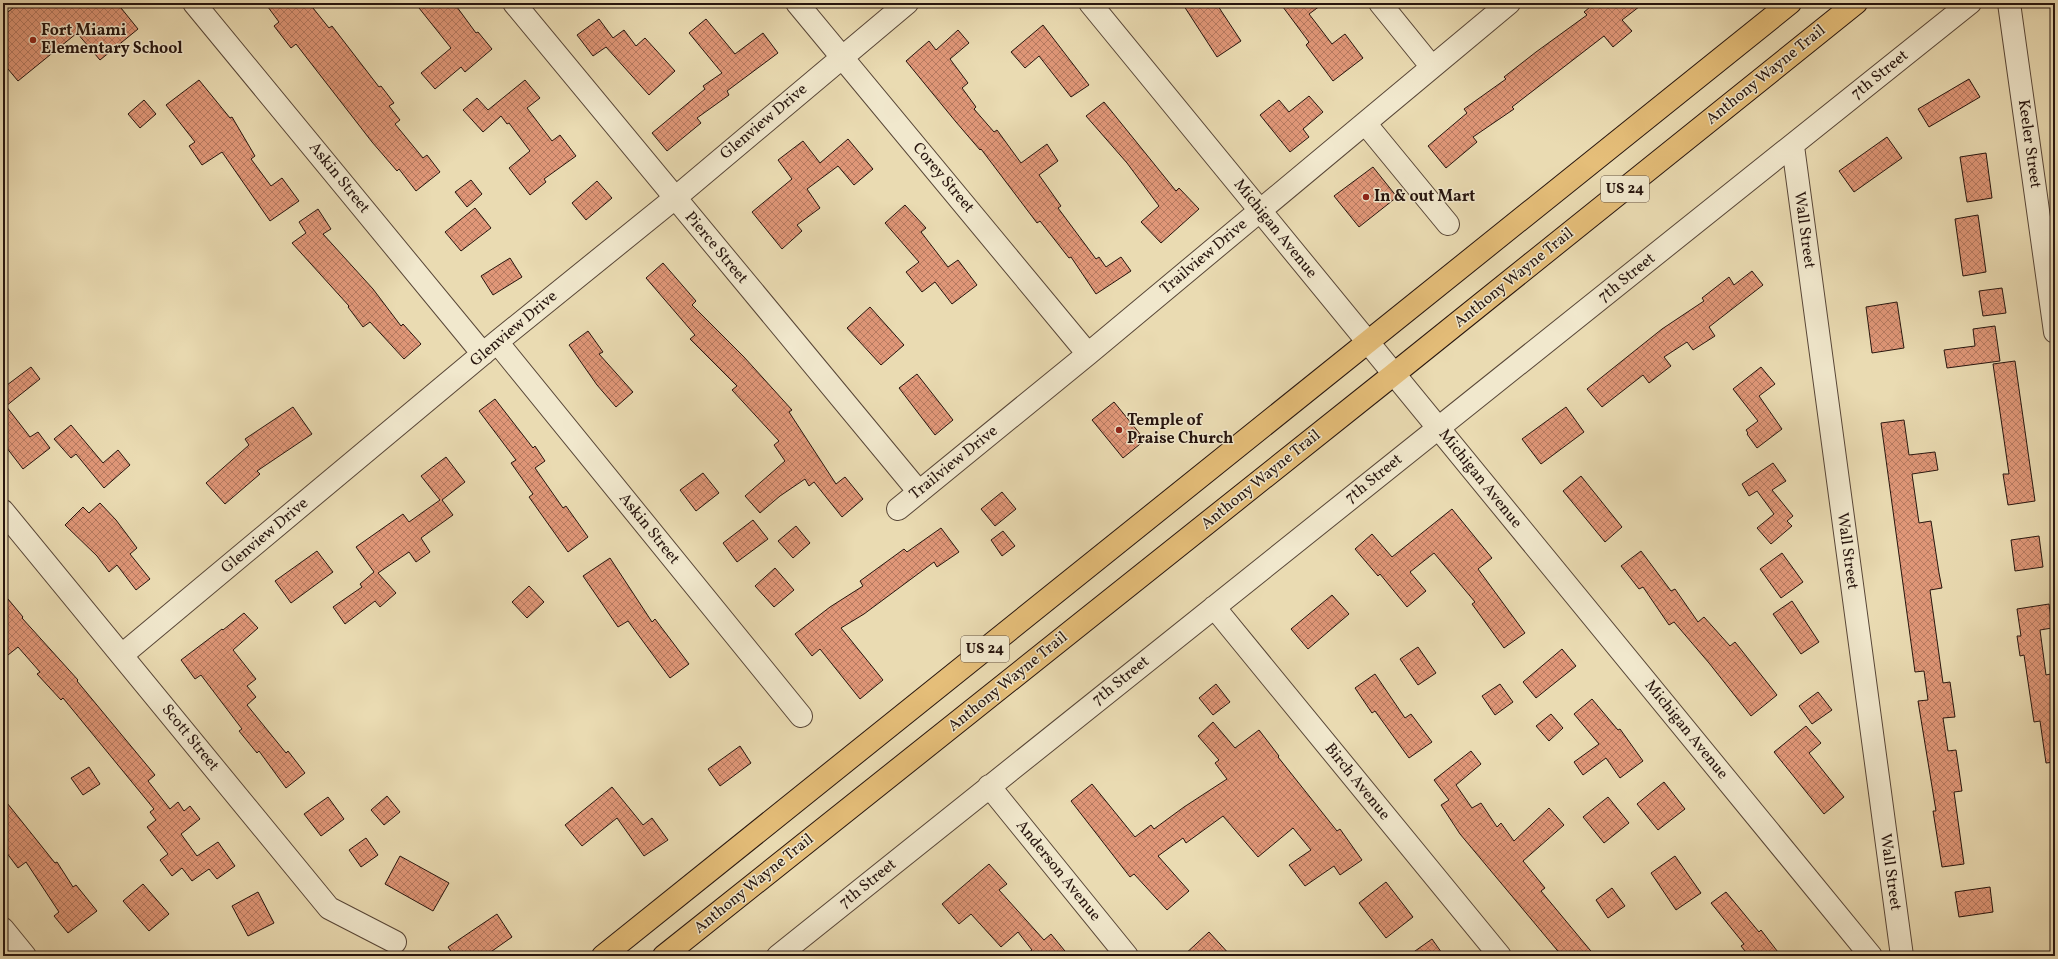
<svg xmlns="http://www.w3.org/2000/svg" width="2058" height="959" font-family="Vollkorn,serif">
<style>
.building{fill:url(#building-cross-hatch);stroke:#27150e}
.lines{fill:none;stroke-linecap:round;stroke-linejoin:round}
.minor-casing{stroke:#584637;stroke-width:24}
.highway-casing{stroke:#27150e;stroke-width:24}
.minor{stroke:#f1e8cd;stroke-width:22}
.highway{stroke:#e5be79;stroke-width:22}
.poi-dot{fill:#8f2418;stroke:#f1e8cd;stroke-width:1.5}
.labels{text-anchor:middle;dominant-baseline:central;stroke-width:3;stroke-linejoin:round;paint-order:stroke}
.shield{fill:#f1e8cd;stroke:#645447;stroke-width:1}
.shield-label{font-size:15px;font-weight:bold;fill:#27150e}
.poi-label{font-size:16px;font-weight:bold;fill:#27150e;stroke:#f1e8cd;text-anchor:start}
.street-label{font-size:16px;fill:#27150e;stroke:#f1e8cd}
</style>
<defs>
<pattern id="building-cross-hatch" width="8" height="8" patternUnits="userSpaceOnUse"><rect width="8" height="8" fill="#e09778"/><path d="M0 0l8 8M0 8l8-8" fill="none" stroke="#b67a61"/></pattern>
</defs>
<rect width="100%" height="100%" fill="#eadbb2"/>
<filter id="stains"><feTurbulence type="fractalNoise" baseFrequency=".005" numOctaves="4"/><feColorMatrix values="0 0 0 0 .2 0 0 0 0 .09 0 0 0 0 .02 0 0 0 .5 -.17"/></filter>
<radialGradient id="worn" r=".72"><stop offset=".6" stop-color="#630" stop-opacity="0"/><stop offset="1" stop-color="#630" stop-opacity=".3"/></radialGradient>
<!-- building -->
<path class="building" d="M19,3H117L138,29L100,60L77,33L18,81L3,63V16Z
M265,3H309L329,28L332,26L379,87L381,86L394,103L389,106L400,120L395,124L423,158L427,155L440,172L416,191L399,169L397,171L372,142L296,44L291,48L274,26L279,22Z
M415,3H454L476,33L478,32L492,49L465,72L461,67L435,89L421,73L451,48Z
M1182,3H1216L1241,41L1217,57Z
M1280,3H1324L1309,14L1332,44L1345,34L1363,58L1333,81L1306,45L1309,42Z
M1595,3H1644L1622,20L1632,31L1613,47L1604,36L1512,107L1514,109L1473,137L1477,142L1446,168L1428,146L1467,113L1464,109L1506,79L1504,77L1536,52L1587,15L1584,12Z
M599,19L613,38L624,30L636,46L645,38L675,71L649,95L606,47L593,56L577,35Z
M706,19L735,54L763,33L778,53L727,91L729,95L697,118L701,123L667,151L652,133L705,89L703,86L722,73L689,33Z
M1043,25L1089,85L1071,97L1039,56L1025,68L1011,52Z
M958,30L969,43L950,59L968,83L962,88L976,107L974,109L994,132L997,130L1021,163L1047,144L1058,161L1039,175L1061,206L1058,208L1096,259L1099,257L1106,267L1121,257L1131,271L1096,294L1071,257L1069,258L1040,221L1037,223L981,149L980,150L956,122L906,61L929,41L936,50Z
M1969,79L1980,97L1929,127L1918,109Z
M199,80L230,118L232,117L255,156L251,159L271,186L282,178L299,201L270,221L222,152L202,165L189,146L195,142L166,105Z
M525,80L540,98L527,108L552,141L560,135L576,156L544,179L546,182L530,195L509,168L530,151L509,123L507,124L501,116L483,132L463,110L477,98L488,110Z
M1309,96L1323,112L1303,129L1309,137L1290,152L1260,115L1279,100L1289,112Z
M144,100L156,114L140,128L128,114Z
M1104,102L1176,191L1179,188L1199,209L1161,243L1141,222L1159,206L1127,163L1086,116Z
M1887,137L1902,158L1854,192L1839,171Z
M848,139L873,169L854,185L838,166L807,189L820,208L797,225L802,231L782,249L752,212L792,179L778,160L803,141L820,163Z
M1986,153L1992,198L1967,202L1960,157Z
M1373,167L1397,197L1359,227L1334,196Z
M471,180L482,194L467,207L455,192Z
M597,181L612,198L586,220L572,203Z
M905,205L926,228L921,232L948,267L958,260L977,285L952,304L935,282L922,292L906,272L919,262L885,223Z
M475,208L491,228L461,251L445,232Z
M318,209L331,229L323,234L373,289L401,326L403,324L421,344L404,359L370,322L363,327L348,307L349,306L292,243L306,233L299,222Z
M1978,215L1986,272L1963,276L1955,219Z
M510,258L522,277L493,295L481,276Z
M663,263L696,301L692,305L744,357L792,410L789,412L836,484L845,477L863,499L842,517L814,482L809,486L805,479L780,496L760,513L745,496L785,461L774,445L779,441L732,390L737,386L690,339L695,335L646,278Z
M1752,271L1763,285L1709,327L1715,336L1693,350L1687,342L1664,357L1671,366L1649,383L1643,375L1602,407L1587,389L1662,329L1704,301L1702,298L1729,277L1734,285Z
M2002,288L2006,313L1983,316L1979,291Z
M1897,302L1904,348L1872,353L1866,307Z
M870,307L904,345L881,365L847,328Z
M1995,326L2000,361L1947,368L1944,350L1975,346L1973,329Z
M588,331L603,352L599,354L633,392L616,407L597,385L569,345Z
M2015,361L2035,501L2008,505L2003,474H2009L1993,364Z
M31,367L40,379L6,406L30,437L38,432L50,448L23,469L3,443V388Z
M1761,367L1775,384L1759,396L1782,429L1757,448L1747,434L1748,433L1746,430L1758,421L1733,389Z
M917,374L953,420L935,435L899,388Z
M495,399L533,448L535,446L545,461L535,468L563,508L566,506L588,537L568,552L529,497L533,494L511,463L516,460L479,411Z
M1114,402L1145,440L1123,458L1092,420Z
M293,407L312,434L257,471L260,474L225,504L206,483L249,445L245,439Z
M1566,407L1584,432L1541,464L1522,439Z
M1904,420L1909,455L1935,452L1938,470L1912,474L1919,523L1931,521L1939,573L1942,588L1930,590L1943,683L1950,682L1955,717L1943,718L1948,751L1956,750L1962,791L1954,792L1964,864L1942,867L1933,811H1936L1918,701L1928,700L1924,671L1915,672L1881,423Z
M71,425L103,463L118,450L130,465L104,488L76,454L71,458L54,439Z
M446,457L465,482L442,500L453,515L421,538L430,552L416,562L409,552L378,573L396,593L380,607L375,601L345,624L333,607L362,587L360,584L374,572L356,547L403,514L409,522L440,500L421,476Z
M1773,463L1786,481L1772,490L1793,516L1787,521L1792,526L1771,544L1757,528L1774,514L1757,491L1749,496L1742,484Z
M703,473L719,493L696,511L680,490Z
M1581,476L1622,527L1605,542L1563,491Z
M1002,492L1016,509L995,526L981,509Z
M100,503L116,520L137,548L130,554L150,579L136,590L117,565L109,572L97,556L65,525L83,507L89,513Z
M1452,509L1492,558L1478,569L1525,633L1504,648L1472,604L1475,602L1434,553L1410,572L1426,591L1407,607L1380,574L1378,576L1355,549L1372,534L1392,557Z
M753,520L768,539L737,562L723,543Z
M796,526L810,543L793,558L778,541Z
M941,528L959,552L937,567L934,562L864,614L841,628L883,680L860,699L820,649L812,656L795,634L830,607L863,586L860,581L904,549L907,552Z
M1003,531L1015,546L1002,556L991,540Z
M2039,536L2043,567L2015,571L2011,540Z
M317,551L333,572L291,603L275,581Z
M1641,551L1671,591L1675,589L1698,622L1704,617L1730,646L1735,642L1777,695L1751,716L1709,663L1674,622L1669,625L1643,587L1639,589L1621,566Z
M1782,553L1803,582L1781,598L1760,569Z
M610,558L652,622L655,619L689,664L670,678L628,621L618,627L583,576Z
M775,568L794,590L774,607L755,586Z
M529,586L544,602L527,618L512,602Z
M3,593L23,617L22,618L78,680L77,681L155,775L148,781L170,809L178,802L184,811L190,806L200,819L181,834L197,856L218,842L235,866L217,879L209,869L192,881L182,868L172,876L160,860L168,854L147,827L156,820L150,812L154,809L63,698L61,700L37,674L40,672L18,647L3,659Z
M1332,595L1349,614L1308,649L1291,629Z
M1792,601L1819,642L1801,654L1773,614Z
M2049,604L2052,628L2040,630L2046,675L2055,673V762L2046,763L2040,721L2034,722L2024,655L2020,656L2017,636H2021L2017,609Z
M244,613L258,628L233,650L256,679L247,686L256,697L247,705L286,753L288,751L305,773L286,788L259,751L257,753L239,731L242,729L201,675L195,679L181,660L222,629L223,630Z
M1418,647L1436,673L1418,685L1400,659Z
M1562,649L1576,666L1536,698L1523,682Z
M1375,674L1405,718L1411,714L1432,742L1409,758L1375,711L1372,713L1355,688Z
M1216,684L1230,702L1213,715L1199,698Z
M1500,684L1513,702L1495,715L1482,696Z
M1818,692L1832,710L1812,724L1799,706Z
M1592,699L1618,730L1620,729L1643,761L1620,778L1606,758L1583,775L1574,762L1599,744L1574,714Z
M1551,714L1563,728L1549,741L1536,726Z
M1213,722L1235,748L1259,730L1279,756L1278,757L1337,831L1340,829L1362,860L1340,875L1334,866L1305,886L1289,865L1311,850L1293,828L1258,857L1223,816L1186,843L1183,838L1158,856L1189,891L1167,910L1134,874L1130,877L1071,801L1092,784L1135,837L1151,825L1154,829L1184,807L1227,779L1215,763L1219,760L1198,736Z
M1806,726L1821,743L1809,753L1844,797L1824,814L1774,752Z
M740,746L751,763L720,786L708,769Z
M1471,751L1481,764L1456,785L1472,808L1481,803L1497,827L1501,823L1514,841L1549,808L1564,825L1523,861L1545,888L1541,891L1595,956H1562L1460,834L1441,805L1449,800L1434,780Z
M89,767L100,784L83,795L71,778Z
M1664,782L1685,809L1658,830L1637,804Z
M612,787L643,825L652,818L668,840L644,856L617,818L582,846L565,825Z
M387,796L400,812L384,825L371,810Z
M328,797L344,819L321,836L304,814Z
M1608,797L1629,823L1604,843L1583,817Z
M3,798L55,863L57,862L73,887L76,885L97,911L68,933L54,916L59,912L26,862L18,868L3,848Z
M366,838L378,855L361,867L349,850Z
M400,856L449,883L433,911L385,884Z
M1675,856L1701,893L1676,910L1651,873Z
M989,864L1007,884L999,890L1044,940L1051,934L1069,956H1024L1032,950L1018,932L1001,947L971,914L959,924L942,904Z
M1386,882L1413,917L1386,938L1359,903Z
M143,884L169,914L149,931L123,901Z
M1990,887L1993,912L1959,917L1955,892Z
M1612,888L1625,906L1608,918L1596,900Z
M258,892L274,923L248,936L232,906Z
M1726,892L1759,932L1761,930L1781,956H1749L1741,946L1744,944L1711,903Z
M497,914L512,937L485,956H454L448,947Z
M1209,932L1231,956H1183Z
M1432,939L1444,956H1408Z"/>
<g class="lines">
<!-- minor casing -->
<g class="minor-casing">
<path id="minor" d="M194,3L483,354
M514,3L919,492
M797,3L1088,354
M1090,3L1871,956
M1380,3L1431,66
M2009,3L2055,332
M1365,123L1448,224
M1793,146L1902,956
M497,342L801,716
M898,509L1088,354L1509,3
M3,511L329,908L395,942
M1214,607L1500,956
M122,655L497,342L675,198L907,3
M989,786L1127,956
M3,929L25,956
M778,956L1970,3"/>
</g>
<!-- highway casing -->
<g class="highway-casing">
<path id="highway" d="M603,956L1790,3
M664,956L1394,374L1856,3"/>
</g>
<!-- minor -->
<use href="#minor" class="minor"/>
<!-- highway -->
<use href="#highway" class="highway"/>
</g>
<!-- markers -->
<g class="poi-dot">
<circle cx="33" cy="40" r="4"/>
<circle cx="1366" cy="197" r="4"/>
<circle cx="1119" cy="430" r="4"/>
</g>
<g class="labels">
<!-- shield labels -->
<g class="shield">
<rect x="1601" y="176" width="48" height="26" rx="3"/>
<rect x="961" y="636" width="48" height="26" rx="3"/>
</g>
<g class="shield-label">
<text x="1625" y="189">US 24</text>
<text x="985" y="649">US 24</text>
</g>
<!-- poi labels -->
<g class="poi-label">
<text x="41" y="31">Fort Miami<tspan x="41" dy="18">Elementary School</tspan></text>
<text x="1374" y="197">In &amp; out Mart</text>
<text x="1127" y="421">Temple of<tspan x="1127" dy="18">Praise Church</tspan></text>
</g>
<!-- street labels -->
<g class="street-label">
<text transform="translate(1766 75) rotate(-39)">Anthony Wayne Trail</text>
<text transform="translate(1880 75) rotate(-39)">7th Street</text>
<text transform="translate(764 122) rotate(-40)">Glenview Drive</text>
<text transform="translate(2029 144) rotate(82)">Keeler Street</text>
<text transform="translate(339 178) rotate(51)">Askin Street</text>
<text transform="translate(943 178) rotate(50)">Corey Street</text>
<text transform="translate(1275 229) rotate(51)">Michigan Avenue</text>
<text transform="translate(1804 230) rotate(82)">Wall Street</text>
<text transform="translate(716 248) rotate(50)">Pierce Street</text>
<text transform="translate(1204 257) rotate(-40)">Trailview Drive</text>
<text transform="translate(1514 278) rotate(-39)">Anthony Wayne Trail</text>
<text transform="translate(1627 278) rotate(-39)">7th Street</text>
<text transform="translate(514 329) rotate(-40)">Glenview Drive</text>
<text transform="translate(954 463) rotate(-39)">Trailview Drive</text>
<text transform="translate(1374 479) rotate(-39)">7th Street</text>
<text transform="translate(1480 479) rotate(51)">Michigan Avenue</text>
<text transform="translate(1261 480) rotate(-39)">Anthony Wayne Trail</text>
<text transform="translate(649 529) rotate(51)">Askin Street</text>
<text transform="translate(265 536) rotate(-40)">Glenview Drive</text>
<text transform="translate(1847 551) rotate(82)">Wall Street</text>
<text transform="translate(1121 681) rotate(-39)">7th Street</text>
<text transform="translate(1008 682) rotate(-39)">Anthony Wayne Trail</text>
<text transform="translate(1686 730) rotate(51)">Michigan Avenue</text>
<text transform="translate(190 738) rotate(51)">Scott Street</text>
<text transform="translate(1357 782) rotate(51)">Birch Avenue</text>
<text transform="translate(1058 871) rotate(51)">Anderson Avenue</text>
<text transform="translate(1890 872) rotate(82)">Wall Street</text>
<text transform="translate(754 884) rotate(-39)">Anthony Wayne Trail</text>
<text transform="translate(868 884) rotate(-39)">7th Street</text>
</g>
</g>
<!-- margin -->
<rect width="2058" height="959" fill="none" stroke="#eadbb2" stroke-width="16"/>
<rect x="4" y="4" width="2050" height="951" fill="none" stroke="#27150e" stroke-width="2"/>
<rect x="8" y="8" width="2042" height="943" fill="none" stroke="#27150e"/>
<rect width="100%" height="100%" filter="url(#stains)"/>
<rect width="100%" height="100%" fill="url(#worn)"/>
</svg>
